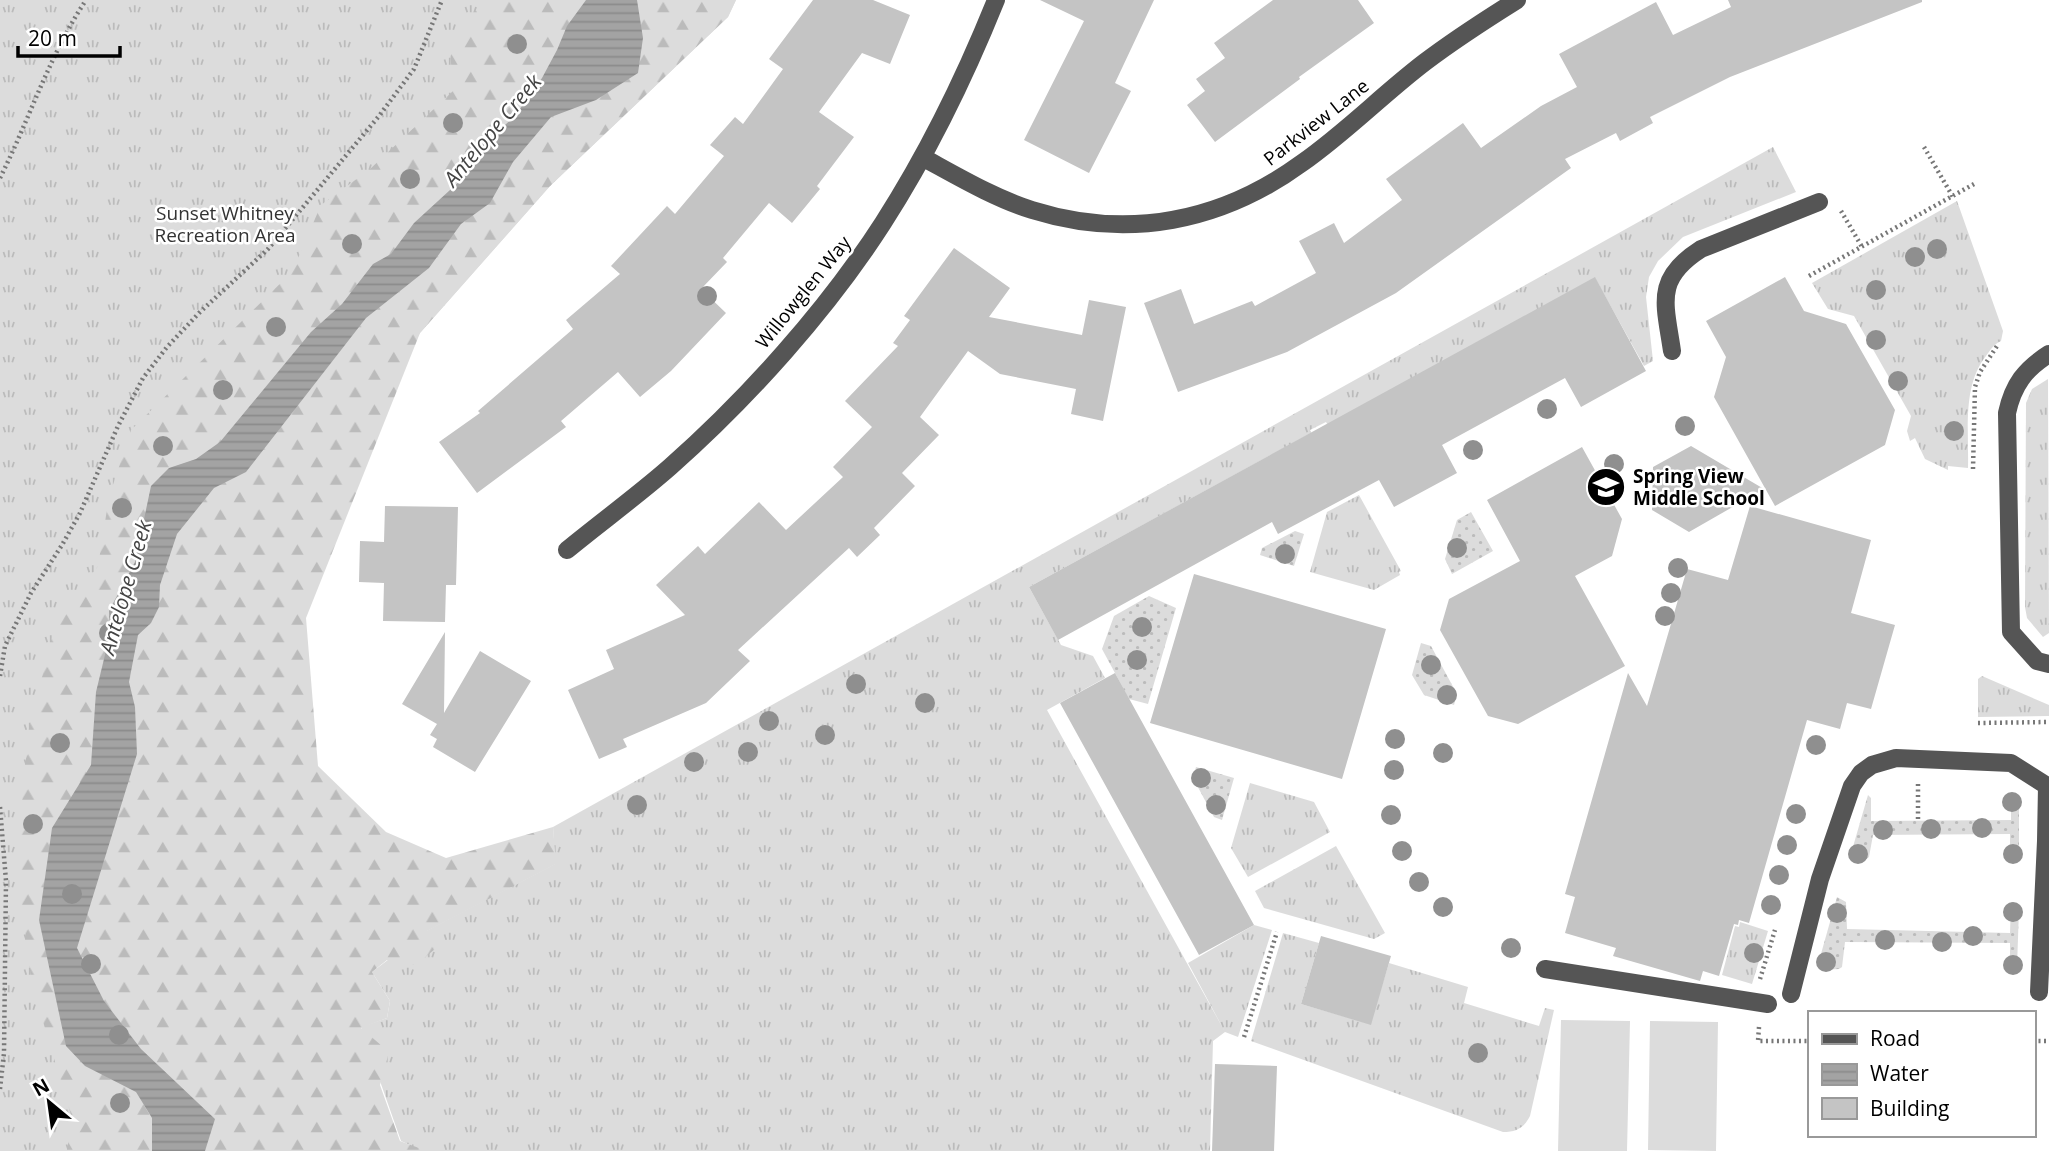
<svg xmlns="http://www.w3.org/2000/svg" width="2049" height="1151" font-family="'Open Sans',sans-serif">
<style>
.grass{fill:url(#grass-tufts)}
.forest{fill:url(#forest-firs)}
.garden{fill:url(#garden-dots)}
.pitch{fill:#dcdcdc}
.water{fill:url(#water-rules)}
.building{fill:#c4c4c4}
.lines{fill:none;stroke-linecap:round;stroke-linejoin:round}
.path{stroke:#777;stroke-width:4.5;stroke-dasharray:2 3.5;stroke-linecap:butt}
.minor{stroke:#555;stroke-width:18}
.tree{fill:#8f8f8f}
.labels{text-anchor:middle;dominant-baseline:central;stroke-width:5;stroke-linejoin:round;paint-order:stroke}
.street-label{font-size:19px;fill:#000;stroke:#fff}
.park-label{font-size:19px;fill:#333;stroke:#fff}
.poi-label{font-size:19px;font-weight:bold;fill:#000;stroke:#fff;text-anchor:start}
.water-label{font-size:21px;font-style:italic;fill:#444;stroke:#fff}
</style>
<defs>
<pattern id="grass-tufts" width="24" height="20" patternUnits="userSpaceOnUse" patternTransform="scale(1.75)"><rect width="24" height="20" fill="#dcdcdc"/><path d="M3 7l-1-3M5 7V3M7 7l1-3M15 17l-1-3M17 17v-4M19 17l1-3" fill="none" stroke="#bbb"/></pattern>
<pattern id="forest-firs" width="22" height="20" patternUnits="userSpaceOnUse" patternTransform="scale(1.75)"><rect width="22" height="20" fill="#dcdcdc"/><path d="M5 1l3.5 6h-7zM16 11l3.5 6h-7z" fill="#bbb"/></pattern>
<pattern id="garden-dots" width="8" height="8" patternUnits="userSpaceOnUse" patternTransform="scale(1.75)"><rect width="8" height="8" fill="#dcdcdc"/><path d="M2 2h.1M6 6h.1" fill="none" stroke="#bbb" stroke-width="1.8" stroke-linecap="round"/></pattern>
<pattern id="water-rules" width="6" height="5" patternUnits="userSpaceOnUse" patternTransform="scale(1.75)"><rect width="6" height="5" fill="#a3a3a3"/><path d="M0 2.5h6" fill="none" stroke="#8b8b8b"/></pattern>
</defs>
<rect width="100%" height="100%" fill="#fff"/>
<!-- grass -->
<path class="grass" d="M0,0H736L728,17L550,186L420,333L304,513L174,1151H0Z
M1773,147L1796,192L1683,237L1658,261L1649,277L1646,297L1653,361L1644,366L1595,278L1357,477L1326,422L1310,430L1311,433L1029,587L1061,645L1093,656L1105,678L1047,710L1225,1032L1188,963L1254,925L1272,930L1238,1037L1225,1032L1213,1041L1210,1151H423L401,1141L361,1027L387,1018L390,1001L372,972L426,931L555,864L553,827Z
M1957,201L2003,331L2001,341C1994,344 1991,349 1986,356C1962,386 1969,431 1968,468L1948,466V470L1925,459L1915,438L1910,441L1907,431L1911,416L1854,316L1828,309L1812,283Z
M2048,379L2049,633L2043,637L2027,618L2025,607L2026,403L2032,389Z
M1359,495L1401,571L1399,572L1400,575L1374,590L1310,572L1327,512Z
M1982,676L2049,705V716L1978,717V679Z
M1250,783L1314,802L1330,832L1248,877L1231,848Z
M1336,846L1385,933L1374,939L1264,908L1255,891Z
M1740,922L1768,931L1752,984L1722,975L1735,926L1739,927Z
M1283,933L1319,943L1301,1004L1370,1024L1389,963L1468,987L1464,1003L1539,1026L1545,1008L1554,1010L1530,1116C1524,1128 1516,1132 1503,1132L1251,1041Z"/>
<!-- forest -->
<path class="forest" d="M488,0H736L728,17L550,186L420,333L306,618L318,766L386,832L446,858L553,827L556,864L427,931L435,949L416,965L387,960L372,972L390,1001L387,1018L361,1028L389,1052L380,1085L400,1141L427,1151H67L72,1118L32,985L16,863L29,728L55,626L98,566L109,497L131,430L292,272L321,205L369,170L453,91L450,49L469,16Z"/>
<!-- garden -->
<path class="garden" d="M1471,512L1493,551L1452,574L1445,559L1457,520Z
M1295,531L1304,534L1294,566L1260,555L1262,548Z
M1149,596L1176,608L1148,704L1129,699L1102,649L1114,616Z
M1421,643L1431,646L1457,694L1454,705L1424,695L1412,675Z
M1196,767L1234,778L1222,820L1214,817L1193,778Z
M2011,793L2019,798V857L2010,861V834L1873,835L1869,857L1865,860H1852L1850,857L1868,795L1871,798V821L2011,820Z
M1837,897L1846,902L1847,929L2010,933L2011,902L2015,903L2019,909L2017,967L2010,971V943L1845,942L1842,967L1839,969L1823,970L1820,967L1819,961Z"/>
<!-- pitch -->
<path class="pitch" d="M1561,1020L1630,1021L1627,1151H1558Z
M1650,1021L1718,1022L1716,1151L1648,1150Z"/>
<!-- water -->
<path class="water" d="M586,0H637L643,38L638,73L596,100L551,117L513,162L490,203L461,224L429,268L366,318L246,472L214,488L177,534L160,585L159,607L151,623L138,635L129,682L135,707L137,754L77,948L104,1001L141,1049L215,1119L205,1151H152V1118L136,1092L85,1066L66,1046L39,920L52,828L91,765L96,692L110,634L109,611L135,562L151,486L169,468L196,459L220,442L311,332L342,304L373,264L391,254L414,223L462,179L478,149L514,117L542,78L557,50L567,26Z"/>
<!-- building -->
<path class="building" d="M813,0H873L910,15L890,64L862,53L819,112L854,137L817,186L820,189L792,223L769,203L723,258L727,262L701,289L726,313L671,371L640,397L618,372L561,421L566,427L477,493L439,442L480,413L478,411L573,329L566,320L620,274L611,266L667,206L675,214L724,156L710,145L735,117L743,124L783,69L769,59Z
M1040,0H1154L1115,83L1131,91L1089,173L1024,140L1084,21Z
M1273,0H1358L1374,23L1299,77L1300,79L1215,142L1187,105L1205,91L1196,79L1225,58L1214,43Z
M1728,0H1922V2L1730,77L1650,117L1653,123L1620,141L1616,133L1565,159L1571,168L1396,293L1287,352L1178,392L1144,303L1181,289L1194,324L1252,301L1255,306L1316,273L1299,241L1334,223L1344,243L1402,200L1386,179L1463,123L1481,148L1541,106L1577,87L1559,54L1656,2L1673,35L1731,7Z
M954,248L1010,288L989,317L1082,335L1089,300L1126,307L1103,421L1071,414L1076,389L1000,374L968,351L920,417L939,435L902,473L915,486L874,528L880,535L857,557L849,548L738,650L750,661L706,703L623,739L627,747L599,759L568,690L614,669L606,650L685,615L656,585L698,546L705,554L759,502L786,530L843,477L833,467L872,427L845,401L898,346L893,343L910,320L904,316Z
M1595,277L1646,371L1581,407L1565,378L1442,445L1457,473L1394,507L1379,480L1278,534L1272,522L1058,640L1029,587Z
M1785,277L1804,311L1846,324L1895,410L1885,445L1775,506L1714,397L1726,357L1706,321Z
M1691,446L1764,489L1689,532L1652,510L1653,467Z
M1582,447L1622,519L1612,556L1575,576L1625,666L1518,724L1488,716L1440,630L1449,599L1520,561L1487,500Z
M385,506L458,507L456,585H446L445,622L383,621L384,583L359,582L360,541L384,542Z
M1750,506L1871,540L1851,613L1895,625L1871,709L1847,703L1840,729L1807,720L1749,923L1739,920L1738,925L1734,924L1719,976L1703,971L1700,981L1613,956L1616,948L1565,933L1575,897L1565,894L1628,673L1647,706L1687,569L1728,580Z
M1194,574L1386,629L1342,779L1150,723Z
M445,632L444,713L480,651L531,681L475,772L433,747L437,739L430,735L437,724L402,704Z
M1115,673L1254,925L1199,955L1060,703Z
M1321,936L1391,956L1371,1025L1301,1004Z
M1215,1064L1277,1066L1274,1151H1212Z"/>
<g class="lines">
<!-- path -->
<path class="path" d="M1924,147L1953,197
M0,178C30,118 49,56 86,0
M1841,211L1862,247
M1809,276L1974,184
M1973,469L1975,387L1980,372L1997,346
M0,676L5,646L31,593L62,545L80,513L118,426L143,378L167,347L199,313L268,249L379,116L414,69L442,0
M1978,723L2049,722
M1918,784V822
M0,807L6,881L4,1053L0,1089
M1760,979L1775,930
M1759,1027L1758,1041H1809
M1244,1037L1277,932
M2033,1041H2049"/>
<!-- minor -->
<path class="minor" d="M922,157C957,176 994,198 1032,210C1128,240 1221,222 1302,163C1345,133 1383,94 1425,62C1454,40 1485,20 1517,0
M1672,351C1665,303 1654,279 1701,249L1819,202
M2049,354C2025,369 2013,385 2007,413L2011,632L2037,661L2049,664
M567,550C601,522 637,496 670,467C748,398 827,310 883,223C928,153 965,77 996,0
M1545,969L1768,1004
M1791,994L1820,879L1852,786L1861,773L1872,765L1896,758L2011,763L2047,786L2046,841L2039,992"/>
</g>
<!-- trees -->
<g class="tree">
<circle cx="517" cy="44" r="10"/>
<circle cx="453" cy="123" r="10"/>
<circle cx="410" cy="179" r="10"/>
<circle cx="352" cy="244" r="10"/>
<circle cx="1937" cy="249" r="10"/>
<circle cx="1915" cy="257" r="10"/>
<circle cx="1876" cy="290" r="10"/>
<circle cx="707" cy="296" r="10"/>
<circle cx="276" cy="327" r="10"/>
<circle cx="1876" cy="340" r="10"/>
<circle cx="1898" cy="381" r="10"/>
<circle cx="223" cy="390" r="10"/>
<circle cx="1547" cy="409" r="10"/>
<circle cx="1685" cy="426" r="10"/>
<circle cx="1954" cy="431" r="10"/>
<circle cx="163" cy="446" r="10"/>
<circle cx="1473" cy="450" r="10"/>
<circle cx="1614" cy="464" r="10"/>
<circle cx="122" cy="508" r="10"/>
<circle cx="1457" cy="548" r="10"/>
<circle cx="1285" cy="554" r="10"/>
<circle cx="1678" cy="568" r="10"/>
<circle cx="1671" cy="593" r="10"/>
<circle cx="1665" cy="616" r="10"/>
<circle cx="1142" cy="627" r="10"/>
<circle cx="109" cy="633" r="10"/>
<circle cx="1137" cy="660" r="10"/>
<circle cx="1431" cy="665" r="10"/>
<circle cx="856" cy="684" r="10"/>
<circle cx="1447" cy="695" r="10"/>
<circle cx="925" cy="703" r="10"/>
<circle cx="769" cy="721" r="10"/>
<circle cx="825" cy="735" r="10"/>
<circle cx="1395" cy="739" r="10"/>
<circle cx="60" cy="743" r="10"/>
<circle cx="1816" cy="745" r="10"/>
<circle cx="748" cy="752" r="10"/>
<circle cx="1443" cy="753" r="10"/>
<circle cx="694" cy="762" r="10"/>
<circle cx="1394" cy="770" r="10"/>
<circle cx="1201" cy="778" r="10"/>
<circle cx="2012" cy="802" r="10"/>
<circle cx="637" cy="805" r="10"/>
<circle cx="1216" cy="805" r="10"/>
<circle cx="1796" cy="814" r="10"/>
<circle cx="1391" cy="815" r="10"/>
<circle cx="33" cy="824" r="10"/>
<circle cx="1982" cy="828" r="10"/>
<circle cx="1931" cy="829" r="10"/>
<circle cx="1883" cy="830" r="10"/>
<circle cx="1787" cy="845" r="10"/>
<circle cx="1402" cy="851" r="10"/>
<circle cx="1858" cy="854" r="10"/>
<circle cx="2013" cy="854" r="10"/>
<circle cx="1779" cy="875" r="10"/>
<circle cx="1419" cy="882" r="10"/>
<circle cx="72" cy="894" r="10"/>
<circle cx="1771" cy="905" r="10"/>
<circle cx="1443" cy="907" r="10"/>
<circle cx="2013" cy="912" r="10"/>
<circle cx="1837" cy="913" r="10"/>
<circle cx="1973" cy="936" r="10"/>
<circle cx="1885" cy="940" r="10"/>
<circle cx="1942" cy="942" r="10"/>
<circle cx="1511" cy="948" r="10"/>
<circle cx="1754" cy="953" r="10"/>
<circle cx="1826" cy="962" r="10"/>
<circle cx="91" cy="964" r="10"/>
<circle cx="2013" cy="965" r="10"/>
<circle cx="119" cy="1035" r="10"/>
<circle cx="1478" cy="1053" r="10"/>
<circle cx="120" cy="1103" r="10"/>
</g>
<!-- icons -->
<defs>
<g id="school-disc" transform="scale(2.0125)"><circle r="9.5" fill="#000" stroke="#fff"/><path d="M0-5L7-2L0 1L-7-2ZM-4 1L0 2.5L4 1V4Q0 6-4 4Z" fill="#fff"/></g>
</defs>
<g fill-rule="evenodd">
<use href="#school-disc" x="1606" y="487"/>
</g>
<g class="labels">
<!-- street labels -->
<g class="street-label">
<text transform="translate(1316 122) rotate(-38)">Parkview Lane</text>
<text transform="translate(803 292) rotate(-51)">Willowglen Way</text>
</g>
<!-- park labels -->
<g class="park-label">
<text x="225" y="213">Sunset Whitney<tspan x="225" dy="22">Recreation Area</tspan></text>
</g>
<!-- poi labels -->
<g class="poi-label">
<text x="1633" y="476">Spring View<tspan x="1633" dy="22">Middle School</tspan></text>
</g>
<!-- water labels -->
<g class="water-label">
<text transform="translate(492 130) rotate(-50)">Antelope Creek</text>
<text transform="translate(125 587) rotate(-74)">Antelope Creek</text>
</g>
</g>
<!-- legend -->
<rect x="1808" y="1011" width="228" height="126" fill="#ffffff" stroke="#999999" stroke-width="2"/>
<rect x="1822" y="1034" width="35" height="10" fill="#555555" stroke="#999999" stroke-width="2"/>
<text x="1870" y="1046" font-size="21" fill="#000000">Road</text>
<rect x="1822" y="1064" width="35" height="21" fill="url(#water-rules)" stroke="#999999" stroke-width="2"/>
<text x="1870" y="1081" font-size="21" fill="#000000">Water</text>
<rect x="1822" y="1098" width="35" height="21" fill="#c4c4c4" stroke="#999999" stroke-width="2"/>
<text x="1870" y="1116" font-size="21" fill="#000000">Building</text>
<!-- north arrow -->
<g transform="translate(49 1102) rotate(331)" stroke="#ffffff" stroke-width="5" paint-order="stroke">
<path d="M0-5L12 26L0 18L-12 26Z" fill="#000000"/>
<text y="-10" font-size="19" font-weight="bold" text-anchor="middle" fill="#000000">N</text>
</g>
<!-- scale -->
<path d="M18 46v10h102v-10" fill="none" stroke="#000000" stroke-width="3.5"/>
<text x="28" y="46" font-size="21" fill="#000000" stroke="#ffffff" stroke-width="5" paint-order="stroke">20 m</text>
</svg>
